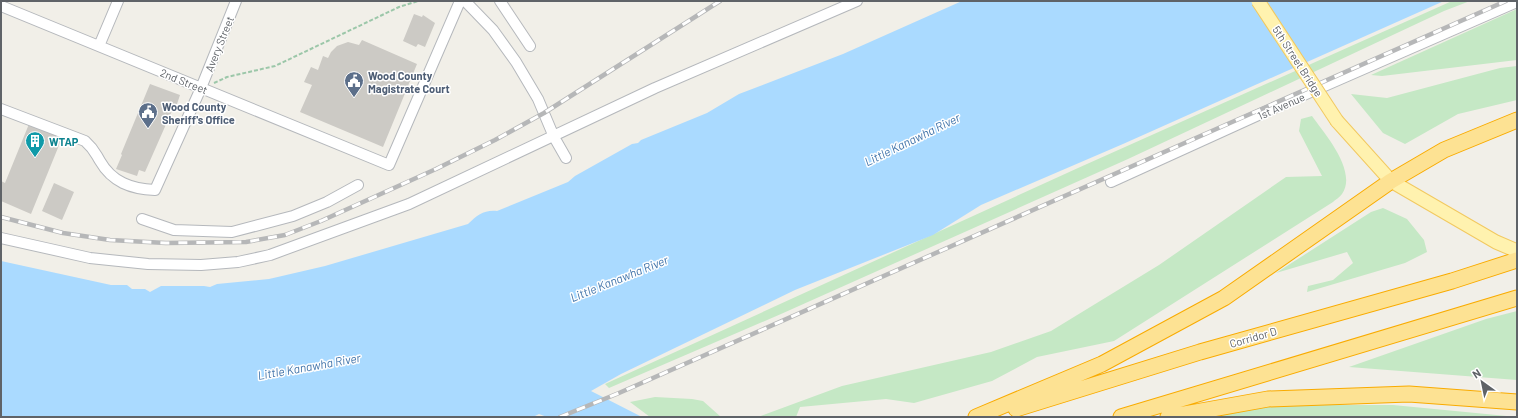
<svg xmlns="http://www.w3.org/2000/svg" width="1518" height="418" font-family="Barlow,sans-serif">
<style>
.green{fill:#c5e8c5}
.water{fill:#aadaff}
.building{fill:#cccac5}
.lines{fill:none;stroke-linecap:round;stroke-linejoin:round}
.minor-casing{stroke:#b5b8bc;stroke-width:12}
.major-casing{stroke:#f2c960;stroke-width:15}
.highway-casing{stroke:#f9ab00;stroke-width:17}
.path{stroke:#9cc7a9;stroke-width:2;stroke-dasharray:4 2;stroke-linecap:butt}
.minor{stroke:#fff;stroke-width:10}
.major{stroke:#fff2af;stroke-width:13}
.highway{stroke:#fde293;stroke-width:15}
.rail-casing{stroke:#b6b7b8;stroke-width:4.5}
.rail{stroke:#fff;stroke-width:3;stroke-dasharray:9;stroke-linecap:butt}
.major-bridge-casing{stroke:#f2c960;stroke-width:15;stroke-linecap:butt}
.major-bridge{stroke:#fff2af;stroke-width:13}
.labels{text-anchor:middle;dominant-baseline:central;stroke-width:3;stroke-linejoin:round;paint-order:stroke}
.street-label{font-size:11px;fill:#5f6368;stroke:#fff}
.service-label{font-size:11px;font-weight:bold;fill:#4e5e75;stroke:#fff;text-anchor:start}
.culture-label{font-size:11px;font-weight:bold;fill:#0d838f;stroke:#fff;text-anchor:start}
.water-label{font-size:12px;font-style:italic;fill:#4174aa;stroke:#fff}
</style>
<rect width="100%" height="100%" fill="#f1efe8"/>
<!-- green -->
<path class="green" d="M1452,1H1470L1444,11L1128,159L781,314L609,388L605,384L1078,168Z
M1517,9V60L1382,76L1371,75Z
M1517,66V100L1458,114L1405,144L1383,133L1351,94L1387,98L1500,68Z
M1312,116C1324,133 1358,171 1342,194C1340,197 1335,200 1333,202L1114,341L1037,357L992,381L914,403L886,399L800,407L796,417H758L842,386L991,352L1051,331L1159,265L1286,177L1322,176L1299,131L1301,119Z
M1383,208L1407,219L1424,240L1427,252L1405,263L1307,292L1308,286L1333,280L1353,263L1347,252L1276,273L1371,212Z
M1517,311V380L1349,367L1486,319Z
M655,397L692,399L703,401L721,417H650L630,402Z
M1269,405H1393L1517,417H1206Z"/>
<!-- water -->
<path class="water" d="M962,1H1444L1123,144L981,205L933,235L795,290L621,374L591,391L642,417H547L539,414L533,417H1V261L111,285H127L132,289H145L150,292L161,286H204L210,287L217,284L269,279L325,266L468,224C478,215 483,210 497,211L568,182L575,176L632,144L638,143L641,140L707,113L739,94L843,54Z"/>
<!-- building -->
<path class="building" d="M414,14L422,17L423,15L435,23L425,47L418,44L416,47L403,41Z
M362,40L417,64L383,147L300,112L312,85L304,82L311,67L318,70L323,56L328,58L331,52L337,46L348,42L359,45Z
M150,84L180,95L177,104H175L145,172L139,170L137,176L116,169L122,155L121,154Z
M29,124L62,138L31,214L1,201V181L5,183Z
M54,183L74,192L62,220L42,211Z"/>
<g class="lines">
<!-- minor casing -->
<g class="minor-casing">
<path id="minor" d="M465,1L493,30L516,62L538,99L554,137L566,158
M500,1L530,46
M1,6L389,165L460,1
M99,46L118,1
M1,109L85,141C94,149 94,151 100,161C112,182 131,189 155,190L201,88L236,1
M1111,182L1265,112L1517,2
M142,219L174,230L232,232L293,216L327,202L358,185
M1,238L90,258L148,264L201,265L238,262L270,255L409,204L655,88L857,1"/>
</g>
<!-- major casing -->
<g class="major-casing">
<path id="major" d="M1337,121L1391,181L1496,242L1517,251"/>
</g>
<!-- highway casing -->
<g class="highway-casing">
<path id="highway" d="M1016,409L1200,352L1452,281L1517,260
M976,417L1102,364L1224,298L1391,181L1444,150L1517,120
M1121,417L1517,298
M1168,417L1268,399L1409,394L1517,402"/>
</g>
<!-- path -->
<path class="path" d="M214,83L227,77L275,66L399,7L418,1"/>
<!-- minor -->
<use href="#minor" class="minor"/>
<!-- major -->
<use href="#major" class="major"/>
<!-- highway -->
<use href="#highway" class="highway"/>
<!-- rail casing -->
<g class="rail-casing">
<path id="rail" d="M1,217L63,233L110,240L166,243L246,242L285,235L321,221L436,169L495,140L544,113L720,1
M560,417L619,393L1506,1"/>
</g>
<!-- rail -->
<use href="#rail" class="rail"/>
<!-- major-bridge casing -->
<g class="major-bridge-casing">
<path id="major-bridge" d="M1258,1L1337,121"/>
</g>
<!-- major-bridge -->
<use href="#major-bridge" class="major-bridge"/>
</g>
<!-- icons -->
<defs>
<g id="civic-pin" transform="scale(1)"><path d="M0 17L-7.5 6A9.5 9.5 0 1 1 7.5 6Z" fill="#5c6f8a" stroke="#fff"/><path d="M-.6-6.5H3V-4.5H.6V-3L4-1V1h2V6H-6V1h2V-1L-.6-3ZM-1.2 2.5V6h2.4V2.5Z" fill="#fff"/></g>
<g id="building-pin" transform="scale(1)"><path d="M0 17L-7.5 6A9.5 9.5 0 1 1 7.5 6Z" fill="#0f9aa8" stroke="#fff"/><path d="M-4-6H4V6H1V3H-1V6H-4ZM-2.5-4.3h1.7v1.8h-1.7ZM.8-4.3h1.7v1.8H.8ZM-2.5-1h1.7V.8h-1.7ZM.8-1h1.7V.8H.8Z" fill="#fff"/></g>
</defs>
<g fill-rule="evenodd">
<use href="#civic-pin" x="354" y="81"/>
<use href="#civic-pin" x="148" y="112"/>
<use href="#building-pin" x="35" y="141"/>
</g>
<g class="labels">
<!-- street labels -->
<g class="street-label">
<text transform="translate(219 44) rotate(-68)">Avery Street</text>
<text transform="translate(1298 61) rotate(57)">5th Street Bridge</text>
<text transform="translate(184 81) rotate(22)">2nd Street</text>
<text transform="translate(1281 106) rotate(-24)">1st Avenue</text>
<text transform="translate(1253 337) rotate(-16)">Corridor D</text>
</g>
<!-- service labels -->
<g class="service-label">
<text x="368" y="75">Wood County<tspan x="368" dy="13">Magistrate Court</tspan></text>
<text x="162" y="106">Wood County<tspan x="162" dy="13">Sheriff's Office</tspan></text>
</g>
<!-- culture labels -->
<g class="culture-label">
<text x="49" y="141">WTAP</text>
</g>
<!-- water labels -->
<g class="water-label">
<text transform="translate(912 139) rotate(-26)">Little Kanawha River</text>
<text transform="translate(619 278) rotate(-22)">Little Kanawha River</text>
<text transform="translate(309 366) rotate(-10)">Little Kanawha River</text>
</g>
</g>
<!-- border -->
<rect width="1518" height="418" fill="none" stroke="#5f6368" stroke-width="4"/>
<!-- north arrow -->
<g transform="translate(1482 382) rotate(327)" stroke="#ffffff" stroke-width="3" paint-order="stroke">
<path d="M0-3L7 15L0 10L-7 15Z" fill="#5f6368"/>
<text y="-6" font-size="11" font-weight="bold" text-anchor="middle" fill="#5f6368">N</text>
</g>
</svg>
